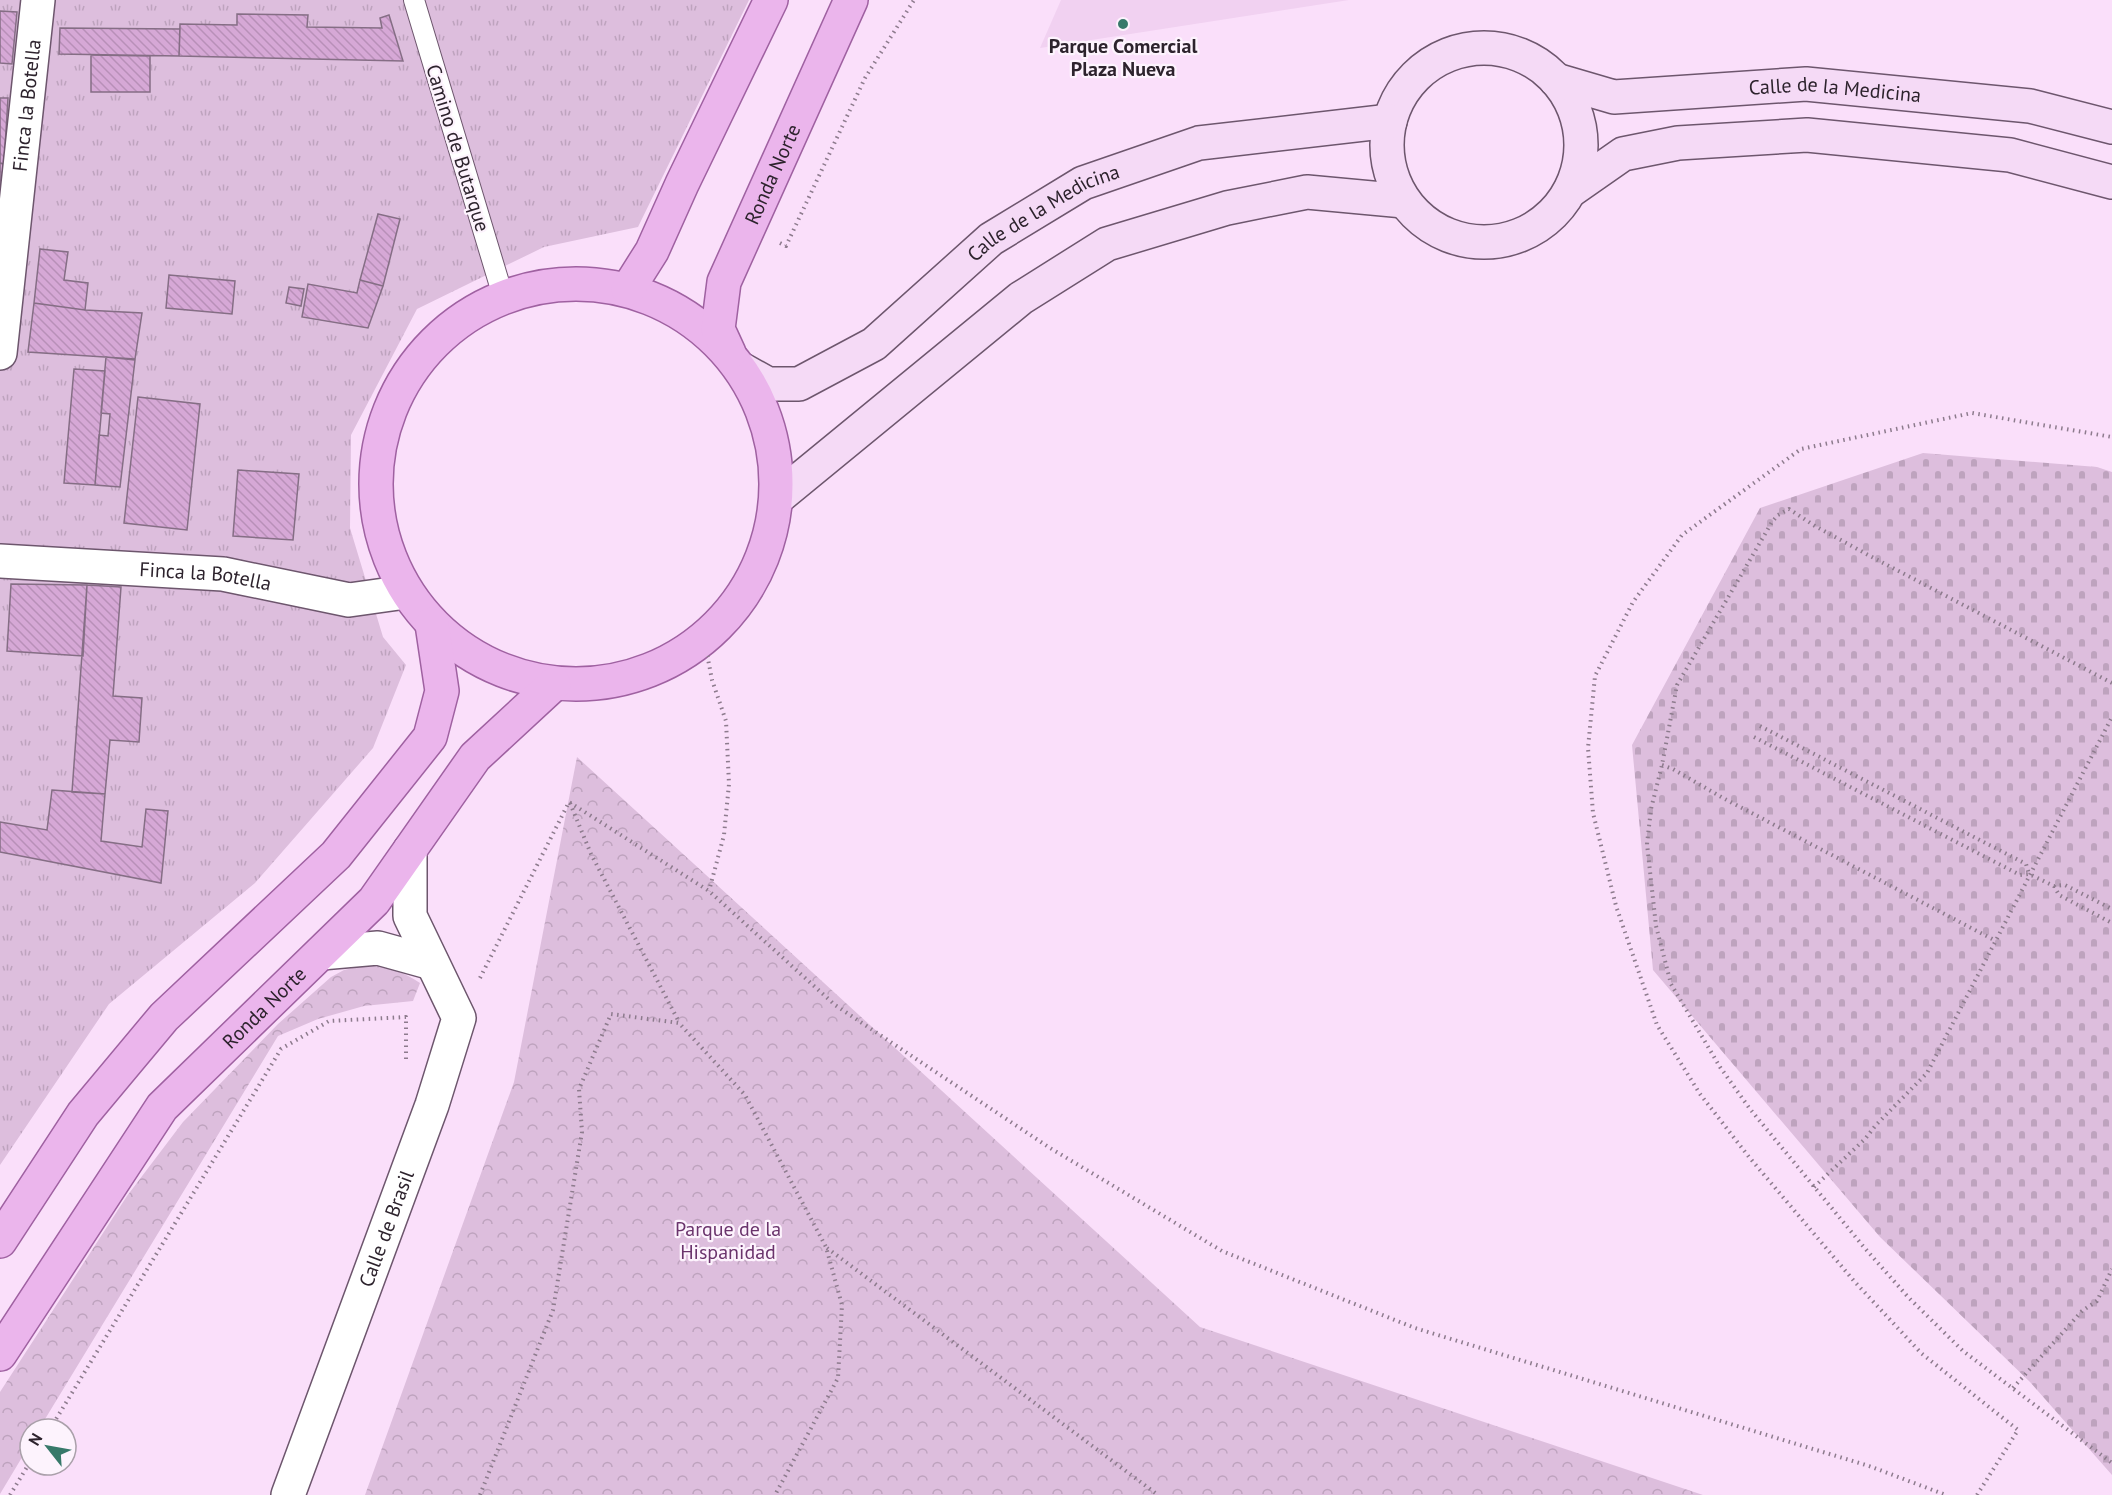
<svg xmlns="http://www.w3.org/2000/svg" width="2112" height="1495" font-family="'PT Sans',sans-serif">
<style>
.built{fill:#f1d1f1}
.grass{fill:url(#grass-tufts)}
.cemetery{fill:url(#cemetery-stones)}
.park{fill:url(#park-crowns)}
.building{fill:url(#building-back-hatch);stroke:#856e85;stroke-width:1.5}
.lines{fill:none;stroke-linecap:round;stroke-linejoin:round}
.lane-casing{stroke:#6d566d;stroke-width:22}
.street-casing{stroke:#6d566d;stroke-width:36}
.secondary-casing{stroke:#6d566d;stroke-width:36}
.primary-casing{stroke:#9f61a1;stroke-width:36}
.path{stroke:#8d7b8d;stroke-width:4;stroke-dasharray:1.5 4.5;stroke-linecap:butt}
.lane{stroke:#fff;stroke-width:20}
.street{stroke:#fff;stroke-width:33}
.secondary{stroke:#f5daf6;stroke-width:33}
.primary{stroke:#ebb5ec;stroke-width:33}
.poi-dot{fill:#37796a;stroke:#fdf3fd;stroke-width:2}
.labels{text-anchor:middle;dominant-baseline:central;stroke-width:4.5;stroke-linejoin:round;paint-order:stroke}
.poi-label{font-size:20px;font-weight:bold;fill:#2d232d;stroke:#fdf3fd}
.street-label{font-size:20px;fill:#2d232d;stroke:#fdf3fd}
.park-label{font-size:20px;fill:#6a336c;stroke:#fdf3fd}
</style>
<defs>
<pattern id="grass-tufts" width="24" height="20" patternUnits="userSpaceOnUse" patternTransform="scale(1.5)"><rect width="24" height="20" fill="#ddbedd"/><path d="M3 7l-1-3M5 7V3M7 7l1-3M15 17l-1-3M17 17v-4M19 17l1-3" fill="none" stroke="#bea3be"/></pattern>
<pattern id="cemetery-stones" width="16" height="16" patternUnits="userSpaceOnUse" patternTransform="scale(1.5)"><rect width="16" height="16" fill="#ddbedd"/><path d="M2 7V4a2 2 0 0 1 4 0v3zM10 15v-3a2 2 0 0 1 4 0v3z" fill="#bea3be"/></pattern>
<pattern id="park-crowns" width="20" height="18" patternUnits="userSpaceOnUse" patternTransform="scale(1.5)"><rect width="20" height="18" fill="#ddbedd"/><path d="M2 6a3 3 0 1 1 6 0M12 15a3 3 0 1 1 6 0" fill="none" stroke="#bea3be"/></pattern>
<pattern id="building-back-hatch" width="6" height="6" patternUnits="userSpaceOnUse" patternTransform="scale(1.5)"><rect width="6" height="6" fill="#d6a8d6"/><path d="M-1 5l2 2M0 0l6 6M5-1l2 2" fill="none" stroke="#b890b8"/></pattern>
</defs>
<rect width="100%" height="100%" fill="#fadffa"/>
<!-- built -->
<path class="built" d="M1061,0H1349L1040,48Z"/>
<!-- grass -->
<path class="grass" d="M0,0H749L638,227L544,247L417,309L351,435L350,528L383,637L406,665L373,748L255,883L109,1004L0,1165Z"/>
<!-- cemetery -->
<path class="cemetery" d="M1923,453L2097,467L2112,472V1475L2030,1382L1880,1237L1653,970L1632,745L1760,508Z"/>
<!-- park -->
<path class="park" d="M577,757L1200,1327L1703,1495H365L514,1082Z
M371,964C390,968 404,972 420,983L413,1001L364,1006L318,1019L278,1036L39,1429H30V1444L0,1494V1392L127,1196L183,1122L278,1024L331,977L344,970Z"/>
<!-- building -->
<path class="building" d="M0,11L17,12L12,64L0,63Z
M237,14L308,15L307,27L382,28L380,18L389,15L403,61L179,56L180,24L237,25Z
M60,28L180,29L179,56L59,54Z
M91,55L150,56V92H91Z
M0,98H8L4,164L0,163Z
M0,163L4,164L3,186H0Z
M378,214L400,219L383,286L360,280Z
M40,249L68,252L64,280L88,283L85,310L34,303Z
M169,275L235,281L232,314L166,308Z
M360,280L383,286L368,328L302,317L308,284L357,293Z
M289,287L304,289L301,306L286,303Z
M34,303L85,310L142,313L135,359L28,352Z
M106,357L135,360L120,487L95,485L99,435L108,436L110,414L101,413Z
M74,369L105,371L95,485L64,483Z
M138,397L200,404L187,530L124,523Z
M238,470L299,474L293,540L233,536Z
M11,584L87,585L83,656L7,651Z
M87,585L121,587L113,696L142,698L139,742L110,740L105,794L72,792Z
M52,790L105,794L101,841L142,847L146,809L168,811L161,883L0,852V822L47,830Z"/>
<g class="lines">
<!-- lane casing -->
<g class="lane-casing">
<path id="lane" d="M414,0L503,296"/>
</g>
<!-- street casing -->
<g class="street-casing">
<g id="street">
<path id="s1" d="M0,353L38,0"/>
<path id="s2" d="M0,561L223,574L349,600L406,592"/>
<path d="M321,953L378,948L432,963"/>
<path id="s3" d="M288,1495L432,1105L459,1018L410,916V850"/>
</g>
</g>
<!-- secondary casing -->
<g class="secondary-casing">
<g id="secondary">
<circle cx="1484" cy="145" r="97"/>
<path id="s4" d="M1556,80L1614,97L1806,84L2030,106L2112,127"/>
<path d="M1570,191L1623,154L1678,143L1807,135L2010,155L2112,182"/>
<path id="s5" d="M741,369L768,384H799L874,344L991,239L1083,183L1199,143L1390,121"/>
<path d="M776,499L1021,298L1107,244L1227,208L1307,192L1404,201"/>
</g>
</g>
<!-- primary casing -->
<g class="primary-casing">
<g id="primary">
<circle cx="576" cy="484" r="200"/>
<path d="M628,289L652,251L682,184L771,0"/>
<path id="s6" d="M729,353L718,329L724,282L851,0"/>
<path d="M0,1241L83,1114L164,1017L336,855L430,737L442,691L432,624"/>
<path id="s7" d="M0,1354L162,1107L374,901L475,757L554,684"/>
</g>
</g>
<!-- path -->
<path class="path" d="M780,243L786,246L865,78L914,0
M704,638L712,680L726,721L729,784L724,835L709,891
M2112,683L1870,556L1815,526L1789,509L1778,515L1772,522L1677,685L1662,765L1651,809L1647,844L1656,926L1671,984L1720,1067L1750,1109L1863,1246L1908,1297L1963,1351L2112,1463
M1760,726L2026,864L2029,874
M1754,737L2020,875L2029,874L2054,886L2065,885L2112,909
M1662,765L1673,769L1723,798L1996,941
M570,803L591,854L679,1022
M2054,886L2059,895L2112,923
M480,978L569,802L709,891L835,1005L1050,1148L1222,1251L1415,1328L1869,1466L1946,1495
M1814,1187L1865,1139L1876,1125L1927,1073L2112,717
M827,1248L1158,1495
M2013,1388L2082,1311L2097,1301L2112,1269
M50,1429L281,1049L329,1021L406,1017V1063
M10,1495L30,1462
M480,1495L553,1310L582,1132L579,1089L611,1014L679,1023L745,1095L826,1247L842,1305L838,1378L775,1495
M1977,1495L2018,1430L1921,1353L1854,1281L1749,1157L1700,1094L1657,1025L1616,906L1593,813L1588,748L1595,676L1633,602L1682,535L1801,449L1972,413L2112,437"/>
<!-- lane -->
<use href="#lane" class="lane"/>
<!-- street -->
<use href="#street" class="street"/>
<!-- secondary -->
<use href="#secondary" class="secondary"/>
<!-- primary -->
<use href="#primary" class="primary"/>
</g>
<!-- markers -->
<circle class="poi-dot" cx="1123" cy="24" r="6"/>
<g class="labels">
<!-- poi labels -->
<g class="poi-label">
<text x="1123" y="46">Parque Comercial<tspan x="1123" dy="23">Plaza Nueva</tspan></text>
</g>
<!-- street labels -->
<g class="street-label">
<text stroke="none"><textPath href="#s4" startOffset="282">Calle de la Medicina</textPath></text>
<text stroke="none"><textPath href="#s1" startOffset="249">Finca la Botella</textPath></text>
<text transform="translate(458 148) rotate(73)">Camino de Butarque</text>
<text stroke="none"><textPath href="#s6" startOffset="192">Ronda Norte</textPath></text>
<text stroke="none"><textPath href="#s5" startOffset="363">Calle de la Medicina</textPath></text>
<text stroke="none"><textPath href="#s2" startOffset="206">Finca la Botella</textPath></text>
<text stroke="none"><textPath href="#s7" startOffset="438">Ronda Norte</textPath></text>
<text stroke="none"><textPath href="#s3" startOffset="284">Calle de Brasil</textPath></text>
</g>
<!-- park labels -->
<g class="park-label">
<text x="728" y="1229">Parque de la<tspan x="728" dy="23">Hispanidad</tspan></text>
</g>
</g>
<!-- north arrow -->
<g transform="translate(48 1447) rotate(301)"><circle r="28" fill="#fdf3fd" stroke="#aaa0aa" stroke-width="1.5"/>
<path d="M0-4.5L10 22L0 15L-10 22Z" fill="#37796a"/>
<text y="-9" font-size="16" font-weight="bold" text-anchor="middle" fill="#2d232d">N</text>
</g>
</svg>
